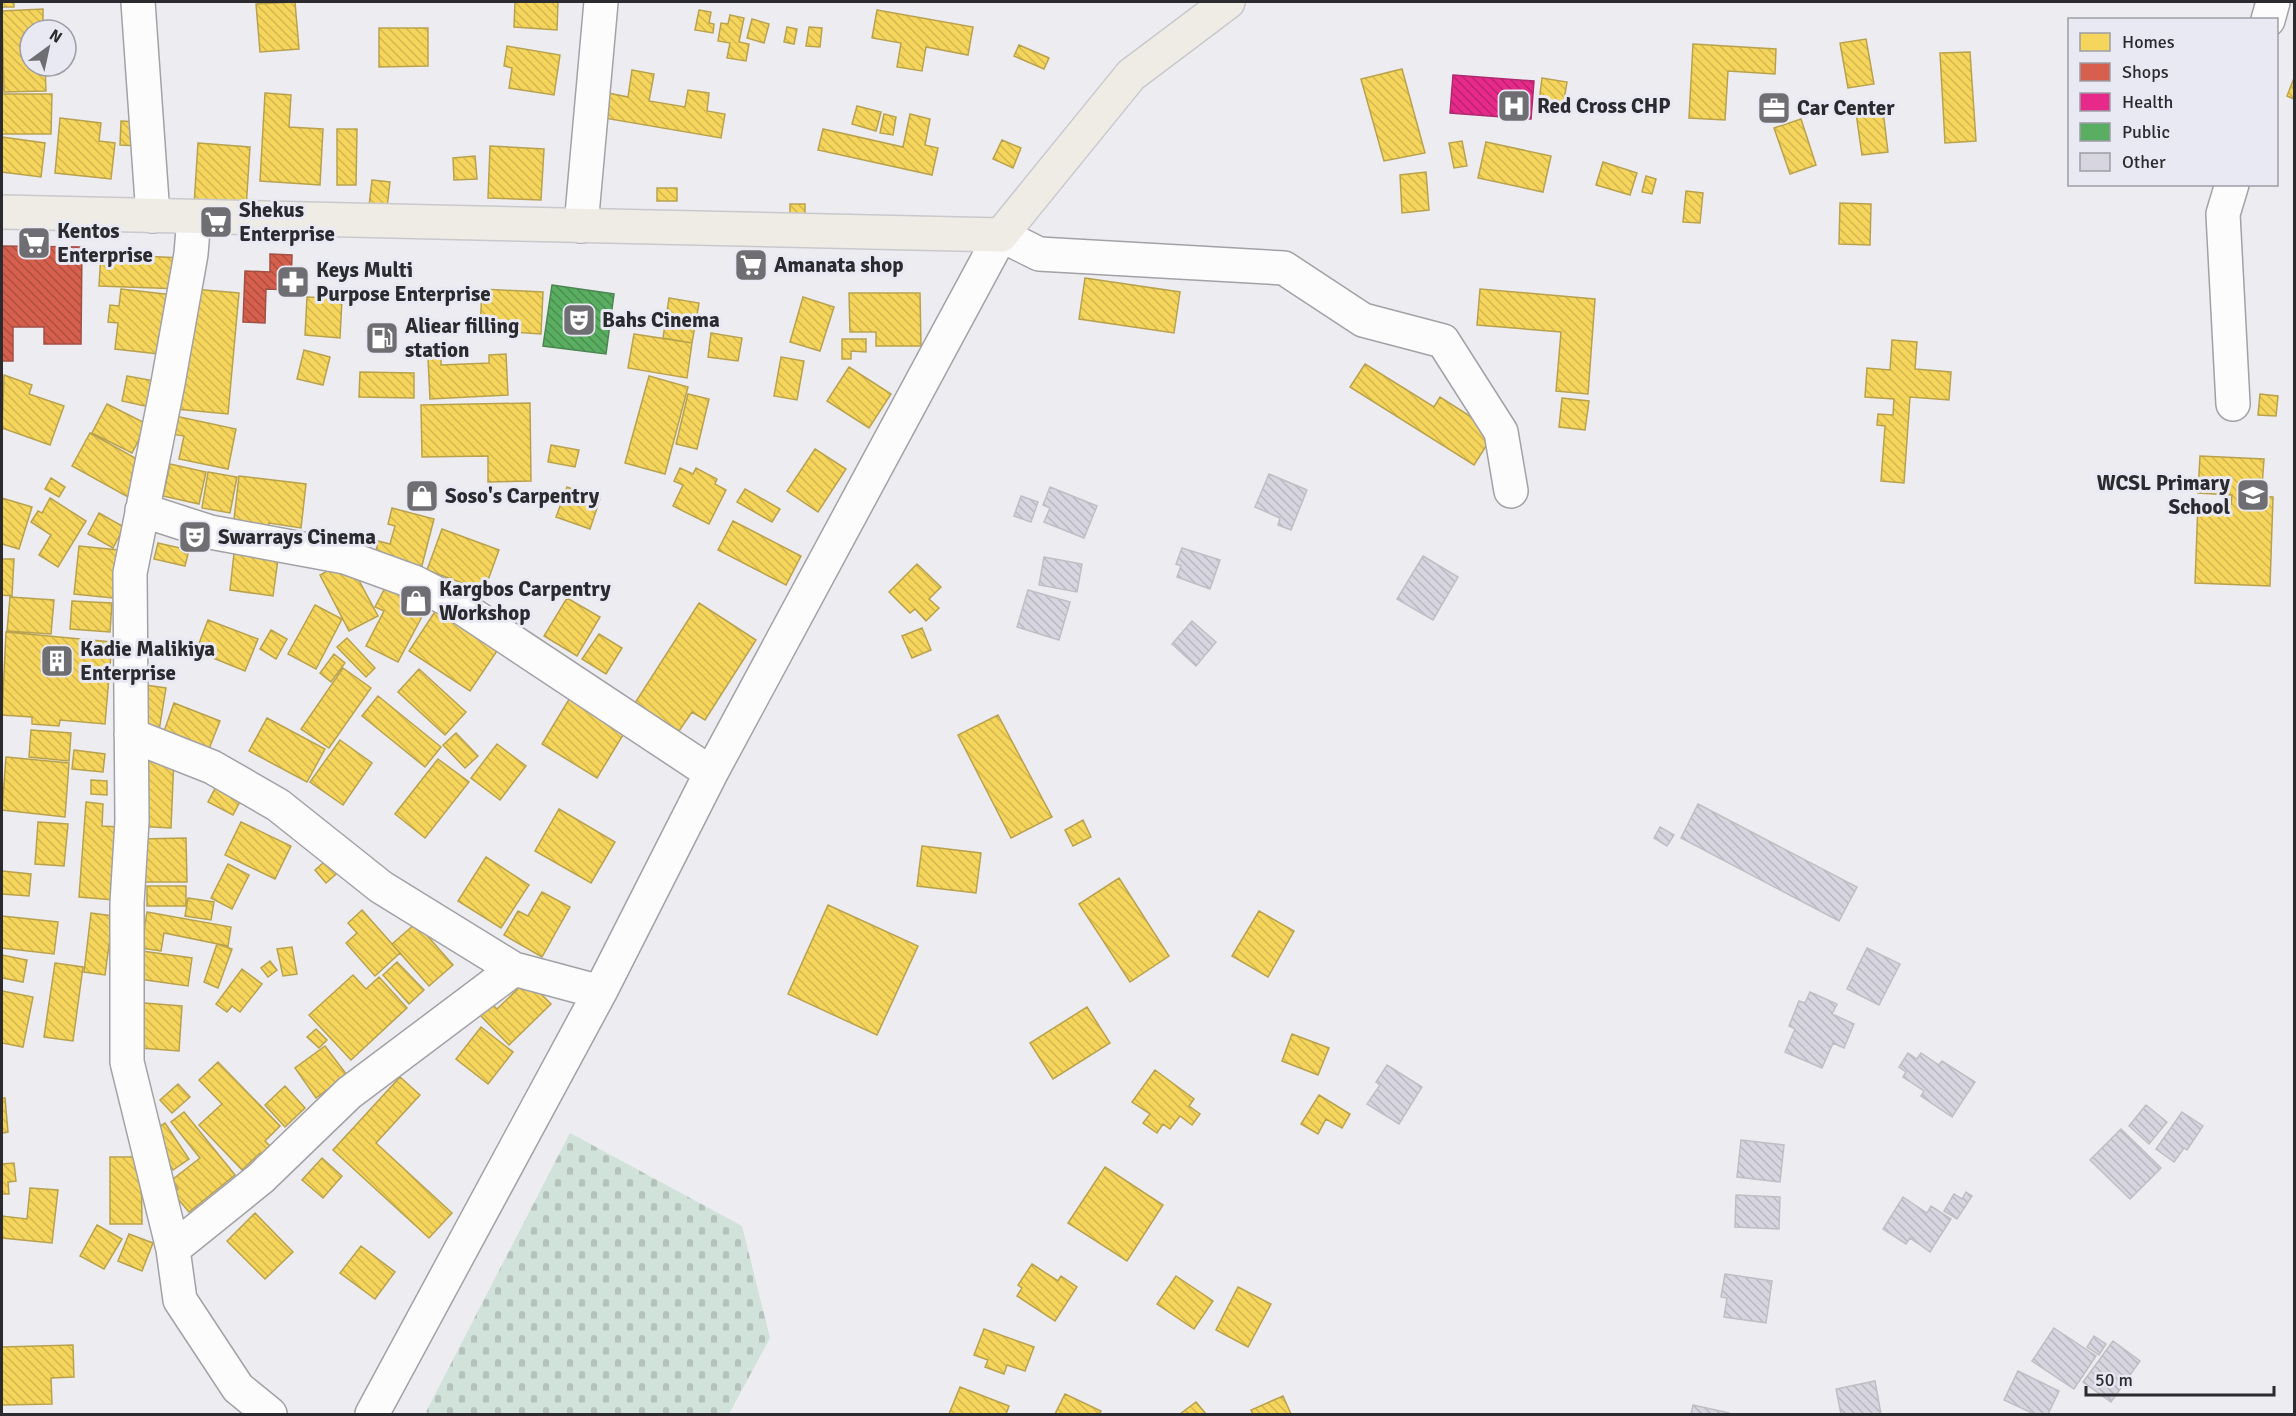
<svg xmlns="http://www.w3.org/2000/svg" width="2296" height="1416" font-family="Signika,sans-serif">
<style>
.cemetery{fill:url(#cemetery-stones)}
.homes{fill:url(#homes-back-hatch);stroke:#b9a24e;stroke-width:1.5}
.shops{fill:url(#shops-back-hatch);stroke:#a35044;stroke-width:1.5}
.health{fill:url(#health-back-hatch);stroke:#af2a6f;stroke-width:1.5}
.public{fill:url(#public-back-hatch);stroke:#4c8752;stroke-width:1.5}
.building{fill:url(#building-back-hatch);stroke:#bfbfc3;stroke-width:1.5}
.lines{fill:none;stroke-linecap:round;stroke-linejoin:round}
.minor-casing{stroke:#a2a2a6;stroke-width:36}
.major-casing{stroke:#c9c9cd;stroke-width:36}
.minor{stroke:#fcfcfd;stroke-width:33}
.major{stroke:#efece5;stroke-width:33}
.labels{text-anchor:middle;dominant-baseline:central;stroke-width:6;stroke-linejoin:round;paint-order:stroke}
.poi-label{font-size:21px;font-weight:bold;fill:#2b2b2f;stroke:#e9e9f4;text-anchor:start}
</style>
<defs>
<pattern id="cemetery-stones" width="16" height="16" patternUnits="userSpaceOnUse" patternTransform="scale(1.5)"><rect width="16" height="16" fill="#d1e2da"/><path d="M2 7V4a2 2 0 0 1 4 0v3zM10 15v-3a2 2 0 0 1 4 0v3z" fill="#b4c2bb"/></pattern>
<pattern id="homes-back-hatch" width="6" height="6" patternUnits="userSpaceOnUse" patternTransform="scale(1.5)"><rect width="6" height="6" fill="#f6d55c"/><path d="M-1 5l2 2M0 0l6 6M5-1l2 2" fill="none" stroke="#d3b750"/></pattern>
<pattern id="shops-back-hatch" width="6" height="6" patternUnits="userSpaceOnUse" patternTransform="scale(1.5)"><rect width="6" height="6" fill="#d6604d"/><path d="M-1 5l2 2M0 0l6 6M5-1l2 2" fill="none" stroke="#ae4f40"/></pattern>
<pattern id="health-back-hatch" width="6" height="6" patternUnits="userSpaceOnUse" patternTransform="scale(1.5)"><rect width="6" height="6" fill="#e7298a"/><path d="M-1 5l2 2M0 0l6 6M5-1l2 2" fill="none" stroke="#bb2371"/></pattern>
<pattern id="public-back-hatch" width="6" height="6" patternUnits="userSpaceOnUse" patternTransform="scale(1.5)"><rect width="6" height="6" fill="#5aae61"/><path d="M-1 5l2 2M0 0l6 6M5-1l2 2" fill="none" stroke="#4b8e50"/></pattern>
<pattern id="building-back-hatch" width="6" height="6" patternUnits="userSpaceOnUse" patternTransform="scale(1.5)"><rect width="6" height="6" fill="#d7d5e0"/><path d="M-1 5l2 2M0 0l6 6M5-1l2 2" fill="none" stroke="#b9b7c0"/></pattern>
</defs>
<rect width="100%" height="100%" fill="#ececf1"/>
<!-- cemetery -->
<path class="cemetery" d="M570,1133L742,1226L770,1338L729,1414H431L426,1412Z"/>
<!-- homes -->
<path class="homes" d="M2,2H14V7H2Z
M295,2L299,49L260,52L256,4Z
M515,2H558L557,30L514,27Z
M43,9V30H30V66H45L46,91L4,92L2,11Z
M699,10L711,12L709,23L714,24L713,33L695,30Z
M877,10L973,27L968,55L926,47L922,71L897,67L901,43L872,38Z
M730,15L744,18L739,42L749,44L746,61L727,58L730,43L718,41L721,23L728,24Z
M752,19L769,24L764,43L747,38Z
M787,27L797,29L794,44L784,42Z
M809,27L822,28L820,47L806,46Z
M379,28H428V66L379,67Z
M1866,39L1874,84L1848,88L1840,43Z
M1693,44L1776,49L1775,74L1728,71L1725,120L1689,118Z
M1019,45L1049,58L1044,69L1014,56Z
M507,46L560,55L554,95L509,88L512,68L504,66Z
M1970,52L1976,141L1945,143L1940,53Z
M1402,69L1425,153L1384,161L1361,79Z
M632,70L654,74L649,101L685,107L688,90L709,93L707,111L725,114L721,138L604,118L608,93L628,97Z
M1542,78L1567,82L1563,106L1539,102Z
M2294,78V99L2287,96Z
M265,93L291,95L289,127L323,129L320,185L260,181Z
M2,94H52L51,134H2Z
M1882,102L1888,152L1862,155L1855,106Z
M857,106L881,112L876,131L852,124Z
M884,114L896,117L893,135L880,133Z
M910,114L930,119L925,145L938,148L932,175L818,150L823,129L903,147Z
M60,118L101,123L99,141L115,143L111,179L55,173Z
M1801,119L1816,165L1790,174L1774,128Z
M121,121L139,122V146L120,145Z
M337,129H357L356,185H337Z
M2,137L45,143L41,177L2,172Z
M1002,140L1021,148L1013,168L993,159Z
M1462,141L1467,166L1454,168L1449,143Z
M1486,142L1551,156L1543,192L1478,178Z
M198,143L250,147L246,209L194,205Z
M490,146L544,149L541,200L488,198Z
M475,156L477,179L454,180L453,158Z
M1603,162L1637,173L1630,195L1596,185Z
M1426,172L1429,210L1402,213L1400,175Z
M1646,176L1656,179L1652,194L1642,192Z
M372,180L390,182L387,208L369,206Z
M657,188H677V201H657Z
M1686,191L1703,193L1700,223L1683,222Z
M1840,203L1871,204L1870,245L1839,244Z
M790,204H805V220L790,221Z
M101,254L182,258L181,289L99,286Z
M1085,278L1180,292L1174,333L1079,319Z
M121,289L173,295L167,355L115,349L118,323L108,322L110,305L119,306Z
M193,289L239,293L228,414L176,409Z
M482,289L543,292L541,334L480,330Z
M1480,289L1595,299L1588,394L1556,391L1561,332L1477,325Z
M849,293H920L921,346H876V332H850Z
M307,297L342,299L340,338L305,335Z
M803,297L834,307L820,351L790,342Z
M669,298L699,303L692,343L663,338Z
M711,333L742,338L738,361L708,357Z
M634,334L692,343L687,378L628,368Z
M842,339H866V352L851,351V359H842Z
M1892,340L1917,342L1915,369L1951,372L1949,400L1910,397L1904,483L1881,481L1885,426L1877,425L1878,414L1893,415L1894,399L1865,397L1867,368L1890,370Z
M304,350L330,357L323,385L297,379Z
M506,354L508,395L430,399L428,358L441,357V365L489,363V355Z
M781,357L804,361L797,400L774,396Z
M1365,364L1434,407L1440,397L1495,432L1474,465L1350,387Z
M849,367L891,394L869,428L827,401Z
M360,372L414,373V398L359,397Z
M4,375L32,385L29,394L64,406L50,445L2,428Z
M127,376L155,381L150,407L122,401Z
M649,376L688,387L665,474L625,463Z
M688,394L709,399L697,449L676,444Z
M2260,394L2278,396L2276,416L2258,415Z
M1562,398L1589,401L1585,430L1559,427Z
M530,403L531,481L488,482V456L422,457L421,405Z
M107,404L147,424L132,453L92,433Z
M175,416L236,429L228,469L179,459L184,436L171,434Z
M90,433L146,464L128,497L72,466Z
M551,445L579,450L575,467L548,462Z
M815,449L846,469L818,512L787,491Z
M2200,456L2264,459L2262,487L2250,486V496L2273,497L2270,586L2195,583L2198,503L2231,504L2232,495L2198,493Z
M170,464L206,472L199,504L163,496Z
M680,468L693,474L696,468L717,479L715,484L726,490L709,524L673,506L683,485L674,481Z
M208,472L237,477L230,513L202,508Z
M239,476L306,484L301,528L269,523L268,530L239,526V520L234,519Z
M51,478L65,487L59,497L45,489Z
M567,487L600,499L590,529L556,517Z
M745,489L780,509L772,522L737,502Z
M2,498L32,507L19,549L2,544Z
M50,498L86,521L58,567L39,555L51,535L31,522L38,511L42,513Z
M392,508L434,519L419,577L380,566L384,553L376,551L378,541L390,544L395,526L388,524Z
M99,513L124,527L113,548L88,534Z
M733,521L801,556L786,585L718,550Z
M442,529L499,550L484,591L427,570Z
M158,543L189,550L185,566L154,559Z
M79,546L118,550L113,598L74,594Z
M234,553L278,559L273,596L230,590Z
M2,559H14L12,596L2,595Z
M348,560L378,616L349,631L320,575Z
M917,564L941,587L929,599L939,608L926,621L915,609L910,613L889,592Z
M386,586L427,607L398,662L366,646L384,611L375,607Z
M10,597L54,600L51,634L7,631Z
M567,598L600,617L577,656L544,636Z
M72,601L112,603L110,632L70,629Z
M699,603L756,640L705,720L692,712L679,731L635,703Z
M315,605L342,619L316,669L288,654Z
M438,607L499,648L470,691L409,651Z
M208,620L258,639L245,671L196,651Z
M922,628L931,650L912,658L902,636Z
M271,630L287,639L276,659L260,649Z
M6,632L112,642L105,724L60,720L59,726L32,724V717L2,715Z
M599,634L622,648L606,674L582,659Z
M347,638L375,668L366,677L337,647Z
M334,654L345,663L331,682L320,673Z
M343,668L371,688L329,748L301,729Z
M419,669L466,712L445,735L398,692Z
M145,685L166,688L159,731L139,728Z
M574,691L629,725L597,778L542,744Z
M378,696L441,747L425,767L362,716Z
M174,703L220,721L207,754L162,737Z
M998,715L1052,817L1011,838L958,735Z
M267,718L325,749L307,782L249,751Z
M31,730L71,733L69,761L29,757Z
M456,733L478,756L465,768L443,745Z
M340,740L372,763L343,805L310,782Z
M497,744L526,766L500,800L471,778Z
M74,750L105,754L103,772L72,769Z
M138,755L174,757L171,828L134,826Z
M6,757L69,763L65,817L2,810Z
M438,759L469,782L425,838L395,814Z
M220,779L245,792L233,815L208,802Z
M91,780L107,781V795L91,794Z
M86,802L103,804L102,826L119,827L114,900L79,897Z
M559,809L615,842L591,883L535,851Z
M1083,820L1091,837L1073,846L1065,830Z
M38,822L68,824L64,866L35,864Z
M241,822L291,846L275,879L225,855Z
M186,838L187,882H141L140,839Z
M922,846L981,853L976,893L917,886Z
M331,856L342,869L326,883L315,870Z
M486,857L529,885L501,928L458,901Z
M228,864L249,875L232,909L211,898Z
M2,871L31,874L29,896L2,894Z
M1119,878L1169,956L1130,982L1079,904Z
M147,886H186V906H147Z
M542,892L570,907L542,957L504,935L518,911L528,916Z
M188,898L214,902L211,920L185,916Z
M828,905L918,946L877,1035L788,994Z
M362,910L400,953L375,976L346,943L357,933L348,923Z
M1259,911L1294,931L1268,977L1232,956Z
M147,912L231,927L228,946L164,933L161,951L141,948Z
M91,913L113,916L105,975L84,972Z
M2,916L58,922L54,954L2,948Z
M416,923L453,965L429,986L392,944Z
M217,944L232,949L218,988L204,982Z
M292,947L297,974L283,976L277,949Z
M142,951L192,958L188,986L139,979Z
M2,955L27,960L23,982L2,978Z
M270,961L277,970L268,977L261,968Z
M397,962L424,990L409,1004L383,975Z
M55,963L83,967L73,1041L44,1037Z
M242,969L262,984L240,1012L232,1006L227,1012L216,1004Z
M353,975L366,989L379,977L407,1008L351,1060L309,1015Z
M527,980L551,1004L509,1045L478,1013L489,1001L497,1009Z
M2,991L33,997L23,1047L2,1043Z
M144,1003L182,1006L179,1051L140,1048Z
M1087,1007L1110,1043L1053,1079L1030,1043Z
M481,1027L513,1052L488,1084L456,1059Z
M316,1029L327,1040L319,1048L307,1037Z
M1292,1034L1329,1048L1318,1075L1282,1061Z
M325,1046L347,1075L316,1098L295,1068Z
M218,1062L280,1126L265,1141L275,1151L266,1160L260,1153L242,1170L199,1125L222,1104L199,1080Z
M1155,1070L1194,1099L1189,1106L1200,1114L1192,1125L1180,1116L1170,1129L1163,1124L1157,1133L1143,1123L1150,1114L1132,1102Z
M400,1077L420,1095L376,1143L452,1213L429,1238L333,1150Z
M178,1084L190,1097L172,1113L160,1100Z
M285,1086L305,1108L285,1127L265,1105Z
M1319,1095L1350,1114L1342,1128L1326,1119L1318,1134L1301,1124Z
M2,1098H5L8,1132L2,1133Z
M184,1112L235,1175L189,1212L173,1193L178,1189L172,1180L200,1158L171,1122Z
M165,1123L189,1159L173,1170L149,1133Z
M110,1157H141L142,1224H110Z
M322,1158L342,1176L323,1198L302,1180Z
M14,1163L16,1181L8,1182L9,1194H2V1164Z
M1105,1167L1163,1205L1127,1261L1068,1223Z
M30,1188L58,1190L52,1243L2,1238V1216L27,1219Z
M255,1213L293,1252L265,1279L227,1241Z
M97,1225L122,1239L104,1269L80,1256Z
M129,1234L153,1243L142,1271L118,1261Z
M361,1246L395,1272L375,1299L340,1273Z
M1032,1264L1058,1281L1061,1276L1077,1287L1055,1321L1017,1296L1022,1288L1018,1285Z
M1176,1276L1213,1301L1194,1329L1157,1304Z
M1238,1287L1271,1304L1248,1347L1216,1330Z
M984,1329L1034,1347L1025,1371L1007,1365L1004,1374L985,1367L988,1360L974,1355Z
M73,1345L74,1377L51,1378L52,1404L2,1405V1347Z
M960,1387L1009,1406L1006,1414H949Z
M1065,1394L1101,1411L1099,1414H1055Z
M1283,1396L1291,1414H1253L1251,1410Z
M1196,1402L1206,1414H1180Z"/>
<!-- shops -->
<path class="shops" d="M2,246L82,247L81,344H44V327H13V361H2Z
M270,254L292,255L291,290L266,289L265,323L243,322L245,271L270,272Z"/>
<!-- health -->
<path class="health" d="M1453,75L1534,81L1531,119L1450,113Z"/>
<!-- public -->
<path class="public" d="M552,285L614,294L606,354L543,346Z"/>
<!-- building -->
<path class="building" d="M1269,474L1307,490L1291,530L1278,525L1280,518L1255,507Z
M1050,487L1097,506L1084,538L1044,522L1050,508L1043,505Z
M1021,496L1038,502L1031,522L1014,516Z
M1182,548L1220,560L1210,589L1177,577L1181,566L1176,564Z
M1423,556L1458,577L1433,620L1397,599Z
M1044,557L1082,564L1077,592L1039,585Z
M1028,590L1070,602L1059,640L1017,627Z
M1192,621L1216,642L1196,666L1172,644Z
M1698,804L1857,887L1839,921L1681,838Z
M1660,827L1674,835L1667,846L1654,838Z
M1867,948L1900,964L1879,1005L1847,989Z
M1810,992L1837,1004L1832,1014L1854,1024L1844,1048L1833,1043L1822,1068L1785,1052L1795,1029L1789,1026L1799,1001L1805,1003Z
M1908,1053L1917,1059L1921,1053L1939,1065L1942,1061L1975,1082L1952,1117L1921,1096L1924,1091L1903,1077L1906,1072L1899,1067Z
M1387,1065L1422,1087L1399,1124L1367,1104L1380,1085L1376,1082Z
M2146,1105L2167,1122L2149,1144L2129,1126Z
M2182,1112L2203,1126L2187,1150L2184,1148L2174,1162L2156,1149Z
M2121,1129L2161,1168L2130,1199L2090,1160Z
M1741,1140L1784,1145L1780,1182L1737,1177Z
M1966,1192L1972,1196L1957,1219L1944,1211L1954,1194L1962,1199Z
M1736,1195L1780,1197L1779,1229L1735,1227Z
M1903,1197L1927,1213L1931,1206L1951,1219L1930,1252L1910,1238L1906,1244L1883,1229Z
M1725,1274L1772,1281L1766,1323L1724,1317L1727,1298L1721,1297Z
M2054,1328L2096,1356L2074,1389L2032,1361Z
M2094,1336L2106,1344L2099,1355L2087,1347Z
M2113,1341L2140,1361L2111,1402L2083,1382Z
M2018,1371L2059,1391L2048,1414H2034L2004,1400Z
M1875,1381L1881,1414H1841L1836,1389Z
M1693,1405L1729,1413L1728,1414H1691Z"/>
<g class="lines">
<!-- minor casing -->
<g class="minor-casing">
<path id="minor" d="M138,2L153,216
M2268,20L2273,2
M2232,184L2223,214L2233,404
M194,217L191,254L168,383L130,573L132,821L127,903V1062L173,1249L180,1300L238,1388L270,1414
M581,226L601,2
M142,510L210,532L345,557L414,582L453,602L711,773
M131,735L212,767L278,805L381,887L514,969L600,992
M173,1249L261,1178L349,1093L514,969
M372,1414L600,992L711,773L1001,235L1039,254L1284,268L1363,320L1443,341L1501,432L1511,491"/>
</g>
<!-- major casing -->
<g class="major-casing">
<path id="major" d="M2,212L1001,235L1131,75L1228,2"/>
</g>
<!-- minor -->
<use href="#minor" class="minor"/>
<!-- major -->
<use href="#major" class="major"/>
</g>
<!-- icons -->
<defs>
<g id="hospital-square" transform="scale(1.725)"><rect x="-9" y="-9" width="18" height="18" rx="4" fill="#6f6f73" stroke="#e9e9f4"/><path d="M-5-5h3v3.5h4V-5h3V5h-3V1.5h-4V5h-3Z" fill="#fff"/></g>
<g id="office-square" transform="scale(1.725)"><rect x="-9" y="-9" width="18" height="18" rx="4" fill="#6f6f73" stroke="#e9e9f4"/><path d="M-6-3h4V-5.5h4V-3h4V5H-6ZM-1-4.5V-3h2v-1.5ZM-6 0V1H6V0Z" fill="#fff"/></g>
<g id="supermarket-square" transform="scale(1.725)"><rect x="-9" y="-9" width="18" height="18" rx="4" fill="#6f6f73" stroke="#e9e9f4"/><path d="M-6-5.5h2.5l.6 2H6L4.5 2H-2.5L-4.4-4H-6ZM-1.5 3.2a1.3 1.3 0 1 0 .1 0ZM3 3.2a1.3 1.3 0 1 0 .1 0Z" fill="#fff"/></g>
<g id="pharmacy-square" transform="scale(1.725)"><rect x="-9" y="-9" width="18" height="18" rx="4" fill="#6f6f73" stroke="#e9e9f4"/><path d="M-2-6h4v4h4v4h-4v4h-4v-4h-4v-4h4Z" fill="#fff"/></g>
<g id="theatre-square" transform="scale(1.725)"><rect x="-9" y="-9" width="18" height="18" rx="4" fill="#6f6f73" stroke="#e9e9f4"/><path d="M-5-5.5Q0-4 5-5.5V0Q5 5 0 6Q-5 5-5 0ZM-3.3-2.5H-1v1.5H-3.3ZM1-2.5H3.3v1.5H1ZM-2.8 1Q0 5.5 2.8 1Z" fill="#fff"/></g>
<g id="fuel-square" transform="scale(1.725)"><rect x="-9" y="-9" width="18" height="18" rx="4" fill="#6f6f73" stroke="#e9e9f4"/><path d="M-5.5-6h7V0h2V4h1.3V-2.5L3-4.5l.8-.8L6-3V5H2.5V1h-1V6h-7ZM-4.2-4.7v3.2H.2V-4.7Z" fill="#fff"/></g>
<g id="school-square" transform="scale(1.725)"><rect x="-9" y="-9" width="18" height="18" rx="4" fill="#6f6f73" stroke="#e9e9f4"/><path d="M0-5L7-2L0 1L-7-2ZM-4 1L0 2.5L4 1V4Q0 6-4 4Z" fill="#fff"/></g>
<g id="shop-square" transform="scale(1.725)"><rect x="-9" y="-9" width="18" height="18" rx="4" fill="#6f6f73" stroke="#e9e9f4"/><path d="M-5-2.5h2.3a2.7 3.5 0 0 1 5.4 0H5L5.5 6h-11ZM-1.5-2.5h3a1.5 2.3 0 0 0-3 0Z" fill="#fff"/></g>
<g id="building-square" transform="scale(1.725)"><rect x="-9" y="-9" width="18" height="18" rx="4" fill="#6f6f73" stroke="#e9e9f4"/><path d="M-4-6H4V6H1V3H-1V6H-4ZM-2.5-4.3h1.7v1.8h-1.7ZM.8-4.3h1.7v1.8H.8ZM-2.5-1h1.7V.8h-1.7ZM.8-1h1.7V.8H.8Z" fill="#fff"/></g>
</defs>
<g fill-rule="evenodd">
<use href="#hospital-square" x="1514" y="106"/>
<use href="#office-square" x="1774" y="108"/>
<use href="#supermarket-square" x="216" y="222"/>
<use href="#supermarket-square" x="34" y="243"/>
<use href="#supermarket-square" x="751" y="265"/>
<use href="#pharmacy-square" x="293" y="282"/>
<use href="#theatre-square" x="579" y="320"/>
<use href="#fuel-square" x="382" y="338"/>
<use href="#school-square" x="2253" y="495"/>
<use href="#shop-square" x="422" y="496"/>
<use href="#theatre-square" x="195" y="537"/>
<use href="#shop-square" x="416" y="601"/>
<use href="#building-square" x="57" y="661"/>
</g>
<g class="labels">
<!-- poi labels -->
<g class="poi-label">
<text x="1537" y="106">Red Cross CHP</text>
<text x="1797" y="108">Car Center</text>
<text x="239" y="210">Shekus<tspan x="239" dy="24">Enterprise</tspan></text>
<text x="57" y="231">Kentos<tspan x="57" dy="24">Enterprise</tspan></text>
<text x="774" y="265">Amanata shop</text>
<text x="316" y="270">Keys Multi<tspan x="316" dy="24">Purpose Enterprise</tspan></text>
<text x="602" y="320">Bahs Cinema</text>
<text x="405" y="326">Aliear filling<tspan x="405" dy="24">station</tspan></text>
<text x="2230" y="483" text-anchor="end">WCSL Primary<tspan x="2230" dy="24">School</tspan></text>
<text x="445" y="496">Soso's Carpentry</text>
<text x="218" y="537">Swarrays Cinema</text>
<text x="439" y="589">Kargbos Carpentry<tspan x="439" dy="24">Workshop</tspan></text>
<text x="80" y="649">Kadie Malikiya<tspan x="80" dy="24">Enterprise</tspan></text>
</g>
</g>
<!-- border -->
<rect width="2296" height="1416" fill="none" stroke="#2b2b2f" stroke-width="6"/>
<!-- legend -->
<rect x="2068" y="18" width="210" height="168" fill="#e9e9f4" stroke="#9d9da5" stroke-width="1.5"/>
<rect x="2080" y="33" width="30" height="18" fill="#f6d55c" stroke="#9d9da5" stroke-width="1.5"/>
<text x="2122" y="48" font-size="18" fill="#2b2b2f">Homes</text>
<rect x="2080" y="63" width="30" height="18" fill="#d6604d" stroke="#9d9da5" stroke-width="1.5"/>
<text x="2122" y="78" font-size="18" fill="#2b2b2f">Shops</text>
<rect x="2080" y="93" width="30" height="18" fill="#e7298a" stroke="#9d9da5" stroke-width="1.5"/>
<text x="2122" y="108" font-size="18" fill="#2b2b2f">Health</text>
<rect x="2080" y="123" width="30" height="18" fill="#5aae61" stroke="#9d9da5" stroke-width="1.5"/>
<text x="2122" y="138" font-size="18" fill="#2b2b2f">Public</text>
<rect x="2080" y="153" width="30" height="18" fill="#d7d5e0" stroke="#9d9da5" stroke-width="1.5"/>
<text x="2122" y="168" font-size="18" fill="#2b2b2f">Other</text>
<!-- north arrow -->
<g transform="translate(48 48) rotate(33)"><circle r="28" fill="#e9e9f4" stroke="#9d9da5" stroke-width="1.5"/>
<path d="M0-4.5L10 22L0 15L-10 22Z" fill="#6f6f73"/>
<text y="-9" font-size="16" font-weight="bold" text-anchor="middle" fill="#2b2b2f">N</text>
</g>
<!-- scale -->
<path d="M2086 1386v9h188v-9" fill="none" stroke="#2b2b2f" stroke-width="3"/>
<text x="2095" y="1386" font-size="18" fill="#2b2b2f" stroke="#e9e9f4" stroke-width="4.5" paint-order="stroke">50 m</text>
</svg>
